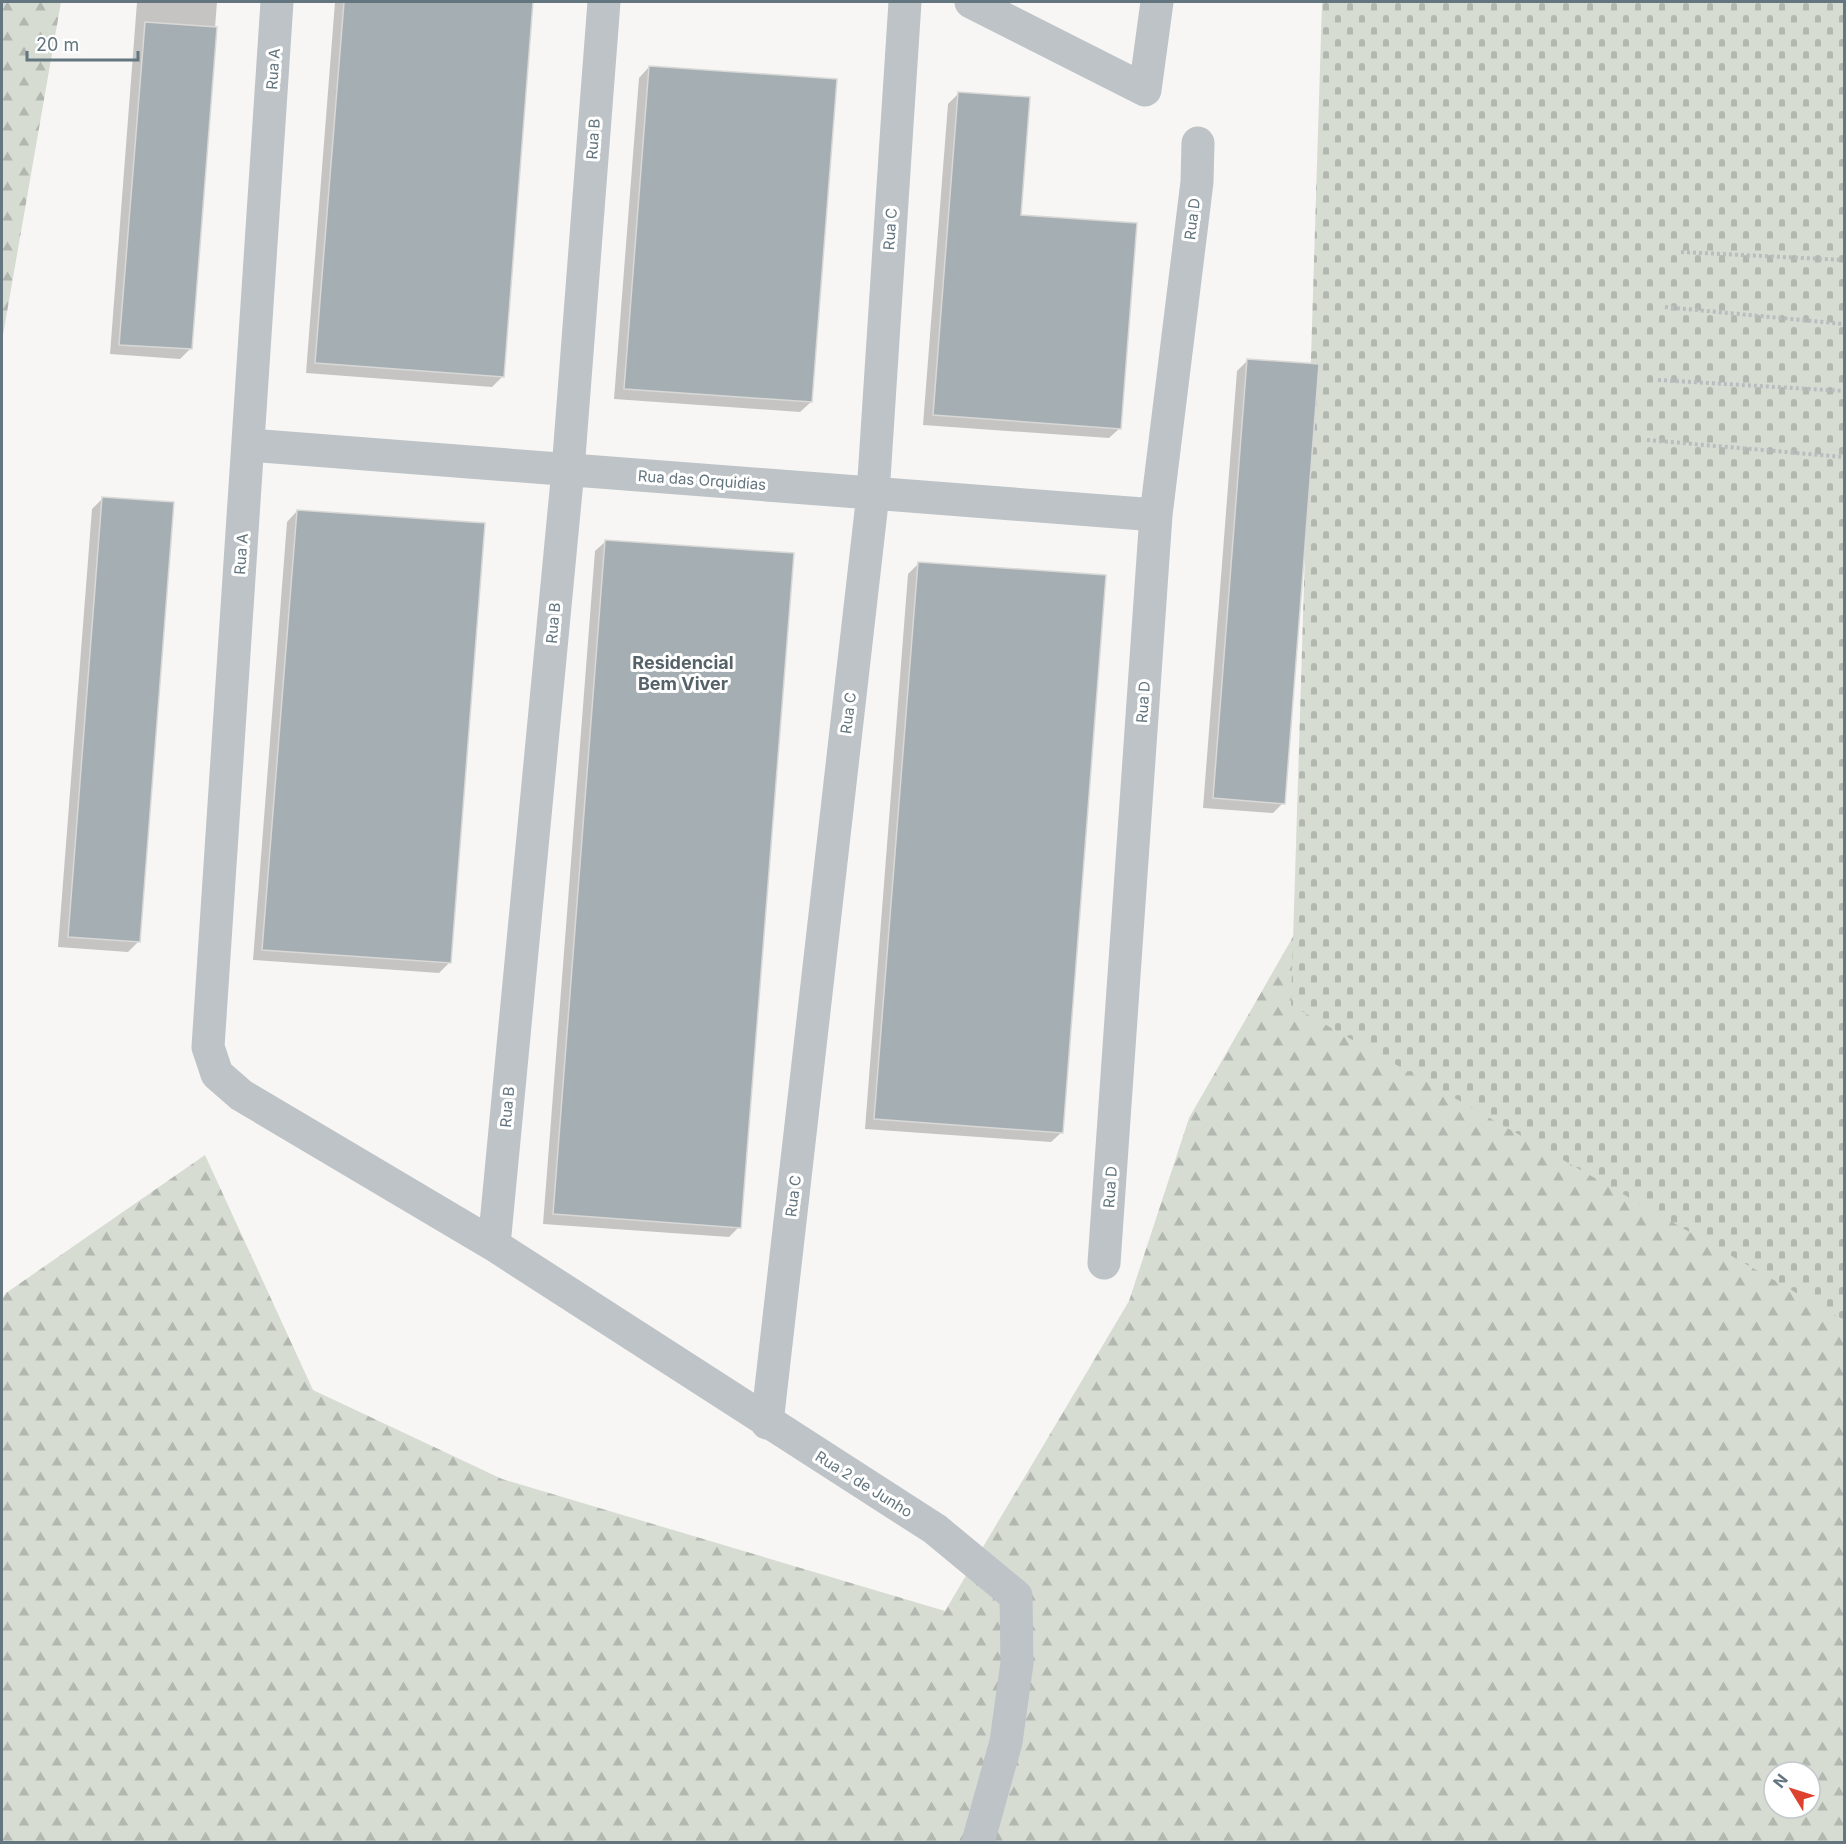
<svg xmlns="http://www.w3.org/2000/svg" width="1846" height="1844" font-family="Inter,sans-serif">
<style>
.forest{fill:url(#forest-firs);fill-rule:evenodd}
.cemetery{fill:url(#cemetery-stones)}
.shadow{fill:#0003}
.building{fill:#a5afb3;stroke:#d8d8d6;stroke-width:1.5}
.lines{fill:none;stroke-linecap:round;stroke-linejoin:round}
.path{stroke:#babdbf;stroke-width:4;stroke-dasharray:3 3;stroke-linecap:butt}
.street{stroke:#bdc3c6;stroke-width:33}
.labels{text-anchor:middle;dominant-baseline:central;stroke-width:6;stroke-linejoin:round;paint-order:stroke}
.street-label{font-size:15px;fill:#63757e;stroke:#fff}
.quarter-label{font-size:18px;font-weight:bold;fill:#556269;stroke:#fff}
</style>
<defs>
<pattern id="forest-firs" width="22" height="20" patternUnits="userSpaceOnUse" patternTransform="scale(1.5)"><rect width="22" height="20" fill="#d7dcd3"/><path d="M5 1l3.5 6h-7zM16 11l3.5 6h-7z" fill="#b2b7b0"/></pattern>
<pattern id="cemetery-stones" width="16" height="16" patternUnits="userSpaceOnUse" patternTransform="scale(1.5)"><rect width="16" height="16" fill="#d7dcd3"/><path d="M2 7V4a2 2 0 0 1 4 0v3zM10 15v-3a2 2 0 0 1 4 0v3z" fill="#b2b7b0"/></pattern>
</defs>
<rect width="100%" height="100%" fill="#f7f6f4"/>
<!-- forest -->
<path class="forest" d="M2,2H61L2,341Z
M1352,834L1844,1319V1842H2V1299L6,1293L205,1155L313,1390L502,1479L945,1611L1129,1301L1189,1118ZM1774,1772H1810V1808H1774Z"/>
<!-- cemetery -->
<path class="cemetery" d="M1322,2H1844V1320L1291,1005Z"/>
<!-- shadow -->
<path class="shadow" d="M137,2H217L190,349L180,359L110,354Z
M335,2H531L502,377L492,387L306,373Z
M649,67L811,402L800,412L614,399L639,78Z
M958,94L1120,428L1109,438L923,425L948,104Z
M1248,360L1283,803L1273,813L1203,808L1237,371Z
M102,499L138,942L128,952L58,947L92,509Z
M297,511L449,963L439,973L253,960L287,522Z
M606,541L739,1227L729,1237L543,1224L595,551Z
M919,563L1062,1132L1051,1142L865,1129L908,574Z"/>
<!-- building -->
<path class="building" d="M344,2H533L504,377L315,363Z
M145,22L217,27L192,349L119,345Z
M649,66L837,79L812,402L624,389Z
M958,92L1030,97L1021,215L1137,223L1121,429L933,415Z
M1247,359L1319,364L1285,804L1213,798Z
M102,497L174,502L140,942L68,937Z
M297,510L485,523L451,963L262,950Z
M605,540L794,553L741,1228L553,1214Z
M918,562L1106,575L1063,1133L874,1119Z"/>
<g class="lines">
<!-- path -->
<path class="path" d="M1681,252L1844,260
M1665,307L1844,324
M1658,380L1844,391
M1647,440L1844,457"/>
<!-- street -->
<path class="street" d="M277,2L208,1047L217,1074L241,1095L494,1245L935,1529L1016,1596L1017,1663L1006,1742L978,1842
M971,2L1145,90L1157,2
M249,445L1156,515
M494,1245L568,470L604,2
M1104,1263L1156,515L1197,182L1198,143
M767,1423L873,494L905,2"/>
</g>
<g class="labels">
<!-- street labels -->
<g class="street-label">
<text transform="translate(273 69) rotate(-86)">Rua A</text>
<text transform="translate(593 139) rotate(-86)">Rua B</text>
<text transform="translate(1192 219) rotate(-83)">Rua D</text>
<text transform="translate(890 229) rotate(-86)">Rua C</text>
<text transform="translate(702 480) rotate(4)">Rua das Orquidias</text>
<text transform="translate(241 554) rotate(-86)">Rua A</text>
<text transform="translate(553 623) rotate(-85)">Rua B</text>
<text transform="translate(1143 702) rotate(-86)">Rua D</text>
<text transform="translate(848 713) rotate(-83)">Rua C</text>
<text transform="translate(507 1107) rotate(-85)">Rua B</text>
<text transform="translate(1110 1187) rotate(-86)">Rua D</text>
<text transform="translate(793 1196) rotate(-83)">Rua C</text>
<text transform="translate(864 1484) rotate(32)">Rua 2 de Junho</text>
</g>
<!-- quarter labels -->
<g class="quarter-label">
<text x="683" y="662">Residencial<tspan x="683" dy="21">Bem Viver</tspan></text>
</g>
</g>
<!-- border -->
<rect width="1846" height="1844" fill="none" stroke="#63757e" stroke-width="6"/>
<!-- north arrow -->
<g transform="translate(1792 1790) rotate(308)"><circle r="28" fill="#ffffff" stroke="#c1c8cb" stroke-width="1.5"/>
<path d="M0-4.5L10 22L0 15L-10 22Z" fill="#dc422e"/>
<text y="-9" font-size="16" font-weight="bold" text-anchor="middle" fill="#63757e">N</text>
</g>
<!-- scale -->
<path d="M27 51v9h111v-9" fill="none" stroke="#63757e" stroke-width="3"/>
<text x="36" y="51" font-size="18" fill="#63757e" stroke="#ffffff" stroke-width="4.5" paint-order="stroke">20 m</text>
</svg>
